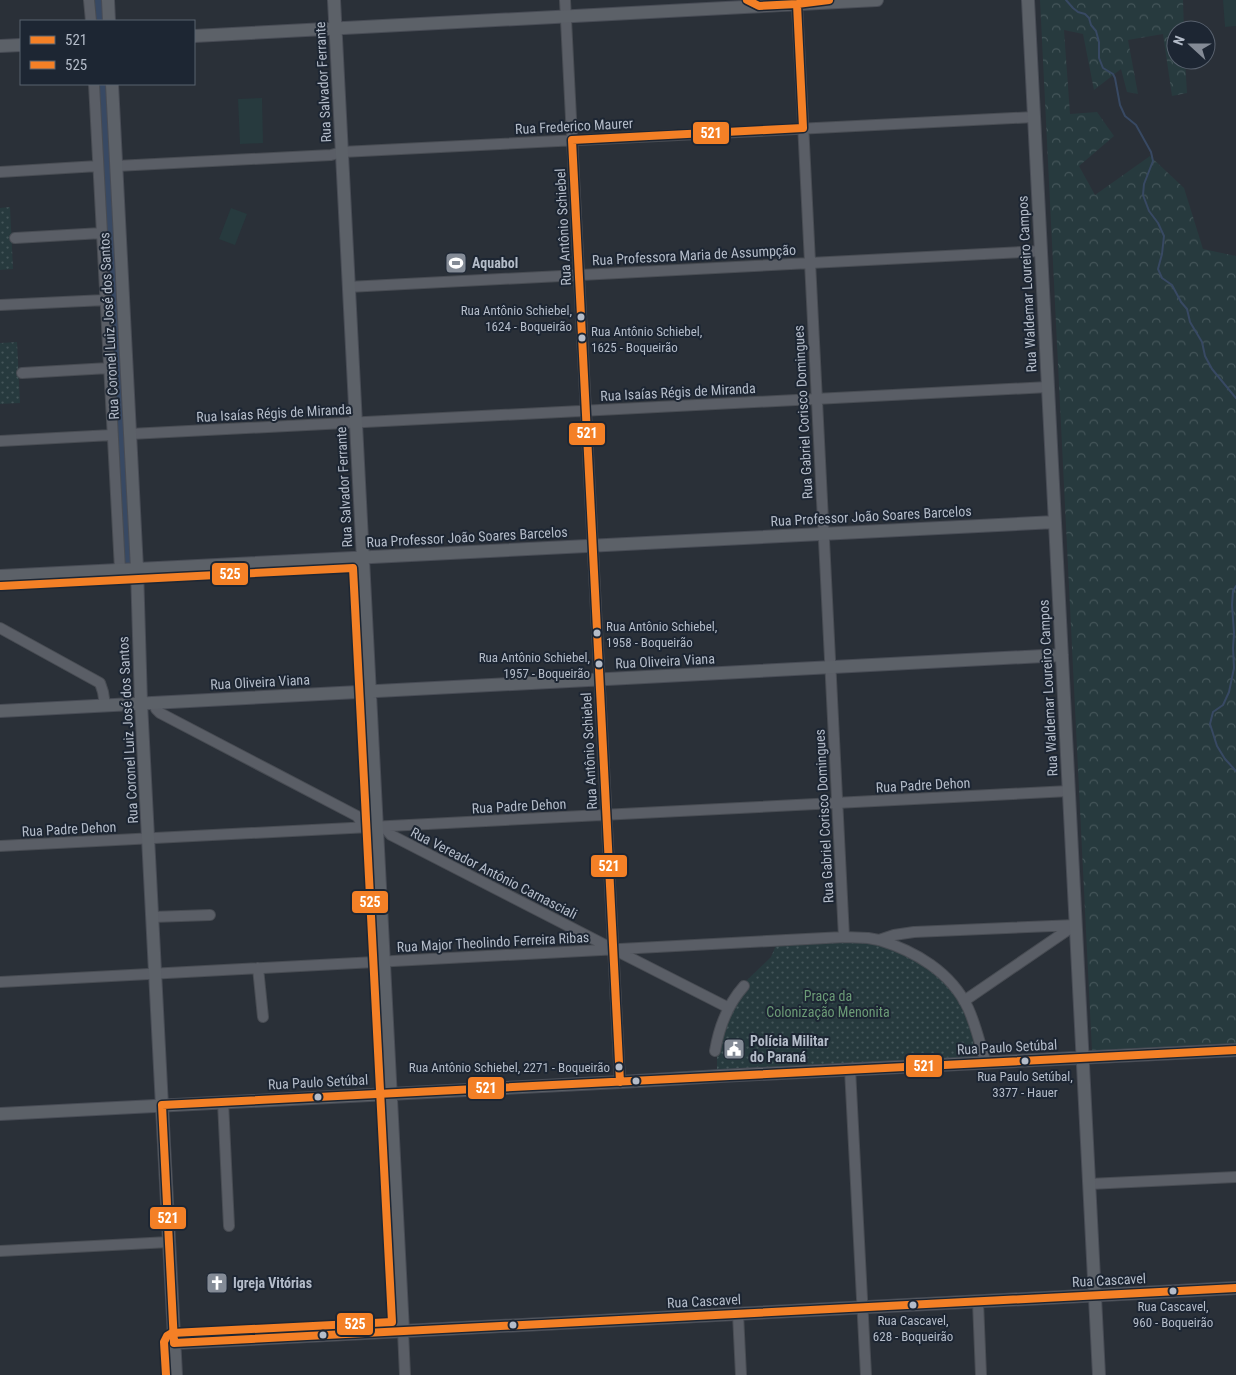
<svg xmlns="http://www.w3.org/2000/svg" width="1236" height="1375" font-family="'Roboto Condensed',sans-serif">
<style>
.grass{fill:#273a3e}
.forest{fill:url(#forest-crowns)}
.park{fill:url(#park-dots)}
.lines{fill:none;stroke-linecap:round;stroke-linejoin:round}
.stream{stroke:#384963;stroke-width:2}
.river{stroke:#384963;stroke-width:12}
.minor-casing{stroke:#484c53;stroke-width:12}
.major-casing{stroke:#484c55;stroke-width:14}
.minor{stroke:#5a5e66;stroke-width:10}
.major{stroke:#5c6168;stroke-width:12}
.bus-1-casing{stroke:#1d2633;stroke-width:11}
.bus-2-casing{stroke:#1d2633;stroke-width:11}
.bus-1{stroke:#f48026;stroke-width:8}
.bus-2{stroke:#f48026;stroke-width:8}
.bus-dot{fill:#b4bcc9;stroke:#1d2633;stroke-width:2}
.labels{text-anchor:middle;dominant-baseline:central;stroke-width:4;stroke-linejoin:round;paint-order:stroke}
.bus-label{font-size:13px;fill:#b4bcc9;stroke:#1d2633;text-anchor:end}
.street-label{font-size:14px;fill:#b4bcc9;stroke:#1d2633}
.poi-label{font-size:14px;font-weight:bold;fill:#b4bcc9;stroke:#1d2633;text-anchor:start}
.park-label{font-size:14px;fill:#6b9a76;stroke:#1d2633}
.line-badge{stroke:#1d2633;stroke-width:2}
.badge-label{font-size:14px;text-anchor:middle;font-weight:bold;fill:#fff}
</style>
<defs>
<pattern id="forest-crowns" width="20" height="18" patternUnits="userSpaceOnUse" patternTransform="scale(1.25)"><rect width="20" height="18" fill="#273a3e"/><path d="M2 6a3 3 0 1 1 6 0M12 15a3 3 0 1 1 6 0" fill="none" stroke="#445559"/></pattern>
<pattern id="park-dots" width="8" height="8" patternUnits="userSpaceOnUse" patternTransform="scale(1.25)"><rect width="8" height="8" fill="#273a3e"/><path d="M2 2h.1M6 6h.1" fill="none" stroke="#445559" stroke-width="1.8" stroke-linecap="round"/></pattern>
</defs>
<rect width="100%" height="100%" fill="#2a3038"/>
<!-- grass -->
<path class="grass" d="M1223,0H1236V26L1225,27Z
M262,98L263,143L240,144L238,99Z
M231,208L247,214L235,245L219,239Z"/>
<!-- forest -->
<path class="forest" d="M1040,0H1183L1184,30H1176V60H1185L1187,93L1172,96L1163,34L1128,40L1138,94L1127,92L1121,69L1094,90L1083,34L1064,30L1070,114L1097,112L1114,136L1079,166L1095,195L1150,156L1184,188L1203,249L1236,256V1044L1092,1052Z"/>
<!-- park -->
<path class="park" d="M10,207L13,269L0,270V208Z
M17,342L20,403L0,404V343Z
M844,941C855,942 868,941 878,944C885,946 893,950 899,953C936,969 964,995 972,1035C974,1043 974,1051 974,1058L717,1071V1050L720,1037L745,982L771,957L777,943Z"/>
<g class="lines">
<!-- stream -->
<path class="stream" d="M1066,0L1073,8L1078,12L1085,14L1089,18L1091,25L1096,31L1099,42V58L1103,68L1113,74L1115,78L1120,105L1125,116L1136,125L1151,152L1153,161L1144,184L1143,195L1149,211L1158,223L1164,236L1162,254L1158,269L1162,278L1172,285L1181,302L1187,309L1190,322L1202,342L1205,356L1212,369L1236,398
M1236,586L1233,591L1232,605L1234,633L1233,648L1234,668L1229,692L1223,705L1213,712L1210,724L1217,746L1225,759L1236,771"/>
<!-- river -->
<path class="river" d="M99,0L100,21
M103,84L127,560"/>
<!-- minor casing -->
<g class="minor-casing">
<path id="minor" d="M89,0L91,21
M565,0L620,1082
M797,4L844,937
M94,84L120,569
M116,166L331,155L342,152L1034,117
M0,172L98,166
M15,238L102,233
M348,287L1041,251
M0,305L105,300
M22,373L109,368
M130,434L1048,387
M0,441L112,435
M0,628L100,683L103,692L105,705
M156,703V709L160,713L357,816L365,828
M384,827L391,835L613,949L729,1008
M0,846L1069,791
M152,917L210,915
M879,940C915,951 951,972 968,1008C976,1025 980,1045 986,1063
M258,968L263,1017
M0,982L844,937L868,938L879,940L894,935L914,932L1076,925
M964,1001L1075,925
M715,1051C719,1027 728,1004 744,986
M850,1069L866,1375
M223,1102L229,1226
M1089,1184L1236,1177
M0,1251L169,1242
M978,1302L981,1375
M738,1314L741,1375
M403,1331L405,1375"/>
</g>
<!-- major casing -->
<g class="major-casing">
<path id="major" d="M108,0L109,21
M334,0L403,1331
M1028,0L1099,1375
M194,36L877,0
M0,46L21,45
M112,84L137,569L141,703L176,1375
M0,576L1055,522
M0,711L1062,655
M0,1114L620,1082L720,1076L1236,1050
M174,1343L1236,1288"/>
</g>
<!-- minor -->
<use href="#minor" class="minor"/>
<!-- major -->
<use href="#major" class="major"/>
<!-- bus-1 casing -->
<g class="bus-1-casing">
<path id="bus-1" d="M747,0L759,6L797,4L829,0
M1236,1050L162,1105L174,1343L1236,1288
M620,1082L572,140L803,128L797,4"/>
</g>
<!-- bus-2 casing -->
<g class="bus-2-casing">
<path id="bus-2" d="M1,586L353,568L392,1322L172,1333L167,1336L164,1342L166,1375"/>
</g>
<!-- bus-1 -->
<use href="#bus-1" class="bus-1"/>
<!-- bus-2 -->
<use href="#bus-2" class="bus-2"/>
</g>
<!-- icons -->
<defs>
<g id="stadium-square" transform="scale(1.125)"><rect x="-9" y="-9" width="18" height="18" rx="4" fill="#848b96" stroke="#1d2633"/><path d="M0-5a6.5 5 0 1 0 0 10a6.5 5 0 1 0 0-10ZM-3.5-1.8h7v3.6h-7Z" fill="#fff"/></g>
<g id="civic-square" transform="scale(1.125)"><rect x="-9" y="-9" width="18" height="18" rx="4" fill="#848b96" stroke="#1d2633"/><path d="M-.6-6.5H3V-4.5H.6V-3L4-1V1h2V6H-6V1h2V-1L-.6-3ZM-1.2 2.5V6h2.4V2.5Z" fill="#fff"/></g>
<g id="church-square" transform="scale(1.125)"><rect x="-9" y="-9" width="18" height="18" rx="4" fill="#848b96" stroke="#1d2633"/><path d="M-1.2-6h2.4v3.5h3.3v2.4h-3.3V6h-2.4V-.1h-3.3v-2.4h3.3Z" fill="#fff"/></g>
</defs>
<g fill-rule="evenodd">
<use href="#stadium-square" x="456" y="263"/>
<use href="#civic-square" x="734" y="1049"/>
<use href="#church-square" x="217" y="1283"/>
</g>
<!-- markers -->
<g class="bus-dot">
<circle cx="581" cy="317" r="4.5"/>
<circle cx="582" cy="338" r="4.5"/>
<circle cx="597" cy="633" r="4.5"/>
<circle cx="599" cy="664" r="4.5"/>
<circle cx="1025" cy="1061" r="4.5"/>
<circle cx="619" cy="1067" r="4.5"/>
<circle cx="636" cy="1081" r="4.5"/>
<circle cx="318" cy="1097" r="4.5"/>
<circle cx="1173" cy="1291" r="4.5"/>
<circle cx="913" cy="1305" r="4.5"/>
<circle cx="513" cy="1325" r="4.5"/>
<circle cx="323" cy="1335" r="4.5"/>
</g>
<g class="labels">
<!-- bus labels -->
<g class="bus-label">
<text x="572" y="310">Rua Antônio Schiebel,<tspan x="572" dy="16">1624 - Boqueirão</tspan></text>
<text x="591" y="331" text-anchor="start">Rua Antônio Schiebel,<tspan x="591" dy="16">1625 - Boqueirão</tspan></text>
<text x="606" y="626" text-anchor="start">Rua Antônio Schiebel,<tspan x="606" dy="16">1958 - Boqueirão</tspan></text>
<text x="590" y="657">Rua Antônio Schiebel,<tspan x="590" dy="16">1957 - Boqueirão</tspan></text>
<text x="610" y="1067">Rua Antônio Schiebel, 2271 - Boqueirão</text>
<text x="1025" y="1076" text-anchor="middle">Rua Paulo Setúbal,<tspan x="1025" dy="16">3377 - Hauer</tspan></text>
<text x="1173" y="1306" text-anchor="middle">Rua Cascavel,<tspan x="1173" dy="16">960 - Boqueirão</tspan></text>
<text x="913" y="1320" text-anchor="middle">Rua Cascavel,<tspan x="913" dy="16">628 - Boqueirão</tspan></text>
</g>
<!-- street labels -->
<g class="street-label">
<text transform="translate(323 82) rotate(-93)">Rua Salvador Ferrante</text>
<text transform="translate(574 126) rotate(-3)">Rua Frederico Maurer</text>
<text transform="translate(563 227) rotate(-93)">Rua Antônio Schiebel</text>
<text transform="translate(694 255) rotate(-3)">Rua Professora Maria de Assumpção</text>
<text transform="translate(1027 284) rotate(-93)">Rua Waldemar Loureiro Campos</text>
<text transform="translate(109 326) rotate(-93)">Rua Coronel Luiz José dos Santos</text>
<text transform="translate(678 392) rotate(-3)">Rua Isaías Régis de Miranda</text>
<text transform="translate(803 412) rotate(-93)">Rua Gabriel Corisco Domingues</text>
<text transform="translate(274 413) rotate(-3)">Rua Isaías Régis de Miranda</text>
<text transform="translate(344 487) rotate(-93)">Rua Salvador Ferrante</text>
<text transform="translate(871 516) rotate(-3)">Rua Professor João Soares Barcelos</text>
<text transform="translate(467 537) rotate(-3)">Rua Professor João Soares Barcelos</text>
<text transform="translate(665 661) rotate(-3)">Rua Oliveira Viana</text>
<text transform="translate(260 682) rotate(-3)">Rua Oliveira Viana</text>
<text transform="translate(1048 688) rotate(-93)">Rua Waldemar Loureiro Campos</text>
<text transform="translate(128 730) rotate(-93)">Rua Coronel Luiz José dos Santos</text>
<text transform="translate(589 751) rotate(-93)">Rua Antônio Schiebel</text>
<text transform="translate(923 785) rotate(-3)">Rua Padre Dehon</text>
<text transform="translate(519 806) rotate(-3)">Rua Padre Dehon</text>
<text transform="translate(824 816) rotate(-93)">Rua Gabriel Corisco Domingues</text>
<text transform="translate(69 829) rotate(-3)">Rua Padre Dehon</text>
<text transform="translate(494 873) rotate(27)">Rua Vereador Antônio Carnasciali</text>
<text transform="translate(493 942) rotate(-3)">Rua Major Theolindo Ferreira Ribas</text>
<text transform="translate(1007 1047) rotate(-3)">Rua Paulo Setúbal</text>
<text transform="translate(318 1082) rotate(-3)">Rua Paulo Setúbal</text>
<text transform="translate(1109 1280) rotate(-3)">Rua Cascavel</text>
<text transform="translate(704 1301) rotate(-3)">Rua Cascavel</text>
</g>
<!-- poi labels -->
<g class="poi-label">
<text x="472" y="263">Aquabol</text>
<text x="750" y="1041">Polícia Militar<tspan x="750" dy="16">do Paraná</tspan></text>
<text x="233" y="1283">Igreja Vitórias</text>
</g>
<!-- park labels -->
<g class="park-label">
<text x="828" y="996">Praça da<tspan x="828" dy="16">Colonização Menonita</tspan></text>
</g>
</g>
<g class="line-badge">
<rect x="692" y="121" width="38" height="24" rx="5" fill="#f48026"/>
<rect x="568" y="422" width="38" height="24" rx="5" fill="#f48026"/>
<rect x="211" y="562" width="38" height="24" rx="5" fill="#f48026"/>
<rect x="590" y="854" width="38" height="24" rx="5" fill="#f48026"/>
<rect x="351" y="890" width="38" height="24" rx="5" fill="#f48026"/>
<rect x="905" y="1054" width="38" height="24" rx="5" fill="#f48026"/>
<rect x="467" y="1076" width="38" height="24" rx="5" fill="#f48026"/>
<rect x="149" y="1206" width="38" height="24" rx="5" fill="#f48026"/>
<rect x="336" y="1312" width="38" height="24" rx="5" fill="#f48026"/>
</g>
<g class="badge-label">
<text x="711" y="138">521</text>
<text x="587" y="438">521</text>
<text x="230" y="579">525</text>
<text x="609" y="871">521</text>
<text x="370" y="907">525</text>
<text x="924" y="1071">521</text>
<text x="486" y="1093">521</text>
<text x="168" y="1223">521</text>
<text x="355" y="1329">525</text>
</g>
<!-- legend -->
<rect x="20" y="20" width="175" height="65" fill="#1d2633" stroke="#59626f"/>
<rect x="30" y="36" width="25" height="8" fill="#f48026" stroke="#59626f"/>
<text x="65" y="45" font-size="15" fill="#b4bcc9">521</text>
<rect x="30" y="61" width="25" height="8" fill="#f48026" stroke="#59626f"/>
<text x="65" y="70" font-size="15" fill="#b4bcc9">525</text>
<!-- north arrow -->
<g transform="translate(1191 45) rotate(291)"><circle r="24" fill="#1d2633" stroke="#59626f"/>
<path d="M0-4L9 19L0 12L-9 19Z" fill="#848b96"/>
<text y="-8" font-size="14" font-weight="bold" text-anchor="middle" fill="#b4bcc9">N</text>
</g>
</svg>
